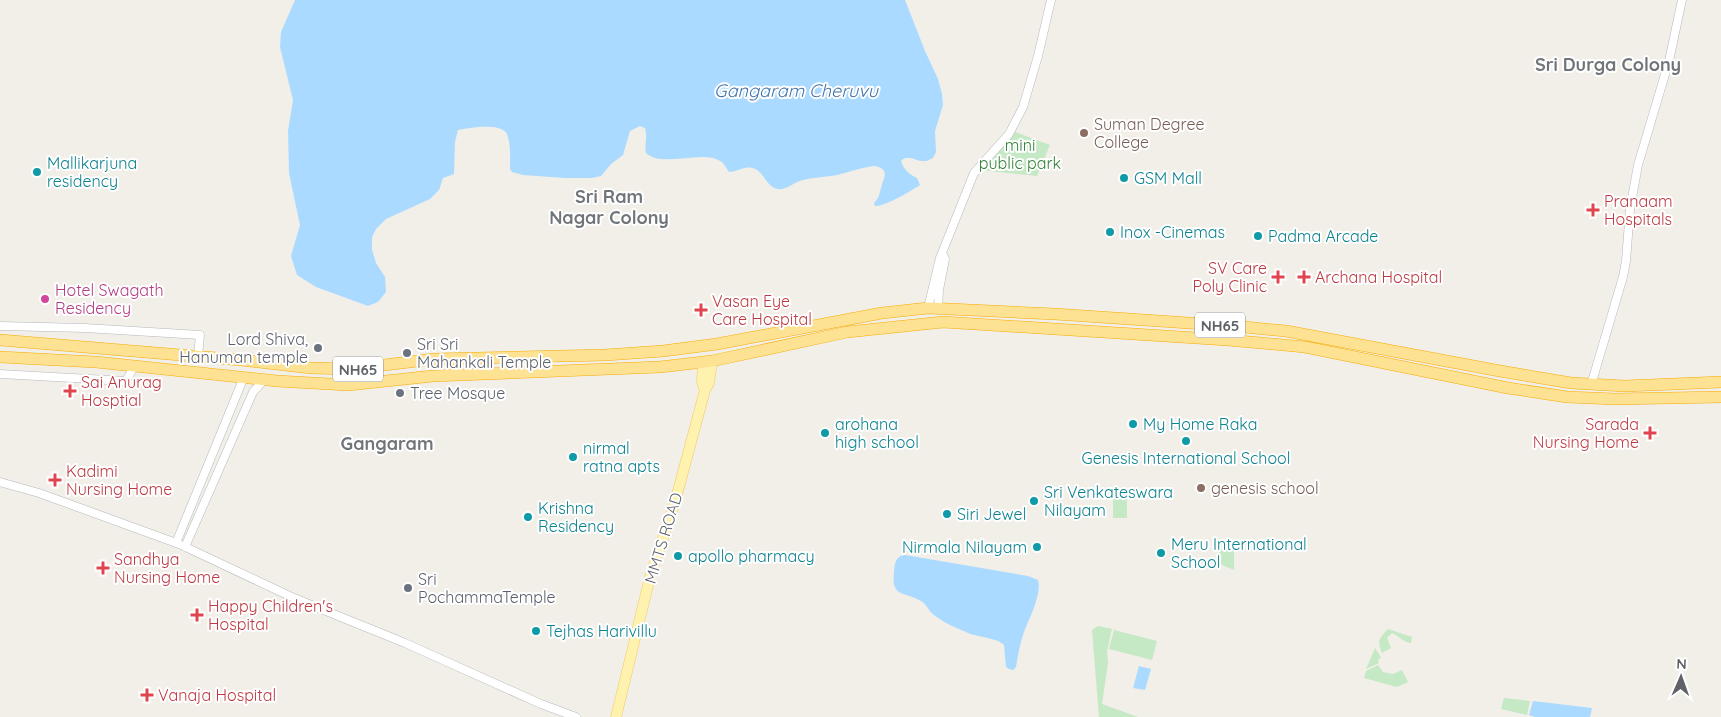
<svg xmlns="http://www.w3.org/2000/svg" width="1721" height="717" font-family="Quicksand,sans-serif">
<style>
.green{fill:#c5e8c5}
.water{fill:#aadaff}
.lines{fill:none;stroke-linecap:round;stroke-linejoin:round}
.minor-casing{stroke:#b5b8bc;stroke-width:9}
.major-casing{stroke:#f2c960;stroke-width:11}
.highway-casing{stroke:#f9ab00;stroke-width:12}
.minor{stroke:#fff;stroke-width:8}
.major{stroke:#fff2af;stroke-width:10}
.highway{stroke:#fde293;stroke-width:11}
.education-dot{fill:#8d6e63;stroke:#fff;stroke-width:2}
.culture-dot{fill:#0f9aa8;stroke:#fff;stroke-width:2}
.health-dot{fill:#e0444e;stroke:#fff;stroke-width:2}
.hotel-dot{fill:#d1479c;stroke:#fff;stroke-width:2}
.worship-dot{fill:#6b7280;stroke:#fff;stroke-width:2}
.labels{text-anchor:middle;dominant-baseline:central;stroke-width:4;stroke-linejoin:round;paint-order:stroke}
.shield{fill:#fff;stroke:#8f9295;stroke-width:1}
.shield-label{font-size:15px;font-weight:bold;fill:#5f6368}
.education-label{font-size:16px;fill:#785e54;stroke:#fff;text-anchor:start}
.park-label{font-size:16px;fill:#348238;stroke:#fff}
.culture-label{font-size:16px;fill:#0d838f;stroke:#fff;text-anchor:start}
.health-label{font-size:16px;fill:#be3a42;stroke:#fff;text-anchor:start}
.hotel-label{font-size:16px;fill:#b23c85;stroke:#fff;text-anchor:start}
.worship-label{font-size:16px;fill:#5b616d;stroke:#fff;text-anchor:start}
.street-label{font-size:16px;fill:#5f6368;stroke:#fff}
.neighbourhood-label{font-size:18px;font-weight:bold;fill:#70757a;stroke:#fff}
.water-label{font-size:18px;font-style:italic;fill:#4174aa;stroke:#fff}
</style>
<rect width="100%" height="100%" fill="#f1efe8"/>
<!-- green -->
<path class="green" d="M1015,132L1050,145L1037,176L979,170Z
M1113,494L1127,495V518H1113Z
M1221,549H1234V570L1215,562Z
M1098,626L1112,629L1107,651L1108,663L1102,704L1138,717H1099L1092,630Z
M1388,629L1412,637L1411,643C1403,642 1399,636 1392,633L1387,638L1391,648L1382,653C1377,641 1379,638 1388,629Z
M1114,630L1157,641L1152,660L1109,649Z
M1375,648L1381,657L1378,660L1379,663L1366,669Z
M1378,665L1383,672L1393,674L1402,670L1408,682L1397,687L1364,678L1366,671Z
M1504,698L1530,701L1527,715L1501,709Z"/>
<!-- water -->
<path class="water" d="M295,0H905L925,51L938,79L942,94L943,105L935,131L936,152L933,158C930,159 928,161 925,161C916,162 908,153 901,161C904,170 909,174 917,178L920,185C911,191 884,207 875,206L874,203C879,198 879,195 881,188C883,178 891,170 875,166C862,167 850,172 837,175C826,177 814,177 803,180C796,181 789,188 782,189C766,191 766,171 752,168C744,166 737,172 729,172C727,169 725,165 722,162C703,148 663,169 646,153C644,144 648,137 645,128L640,126L630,131L623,155L611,164L601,176L592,178H565L523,175L512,172L510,169C510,158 511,144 507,134C501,122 468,128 458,130L455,142L454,174L443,178L439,190L430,199L386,219L376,229L372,237V250L376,263L385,277L386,292L378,302L368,306L316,287L297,275L291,256L300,225L289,173L288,131L293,100L280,47L281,32Z
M905,555L1028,576L1038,580C1042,594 1029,619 1024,632C1020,643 1018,655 1016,667L1013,670L1009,669L1006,667L1004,645C998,638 978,637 968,633C957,628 944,623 934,615C928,611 927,604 921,601C904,591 891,598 894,572C895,564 895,556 905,555Z
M1139,666L1151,669L1145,690L1133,688Z
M1533,701L1592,708L1590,717H1535L1529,715Z"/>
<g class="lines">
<!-- minor casing -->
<g class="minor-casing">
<path id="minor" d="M928,308L940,258L974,173L1009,134L1023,107L1038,56L1051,0
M938,309L939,290L945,259L943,255
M0,326L85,328L200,335L198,356
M0,374L126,381L135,365
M1591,385L1623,277L1626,261L1630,209L1638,165L1669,61L1682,0
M0,482L39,493L179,544L294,598L405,643L541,704L576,717
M176,543L244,377
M185,547L253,392L265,379"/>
</g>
<!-- major casing -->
<g class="major-casing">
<path id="major" d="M703,362L702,382L705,390
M616,717L650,577L675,502L705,390L709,383L712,361"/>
</g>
<!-- highway casing -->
<g class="highway-casing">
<path id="highway" d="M0,340L241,360L311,368L351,369L434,359L605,355L663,351L717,344L882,313L928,308L1055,314L1234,326L1286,331L1500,371L1571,383L1625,386L1721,382
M0,357L96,362L277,381L348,385L433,376L660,367L712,361L847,332L943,322L1228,340L1305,347L1508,388L1567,397L1615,399L1721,397"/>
</g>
<!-- minor -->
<use href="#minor" class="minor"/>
<!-- major -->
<use href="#major" class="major"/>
<!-- highway -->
<use href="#highway" class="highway"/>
</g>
<!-- markers -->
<g class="education-dot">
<circle cx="1084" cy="133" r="5"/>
<circle cx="1201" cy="488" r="5"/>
</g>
<g class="culture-dot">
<circle cx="37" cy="172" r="5"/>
<circle cx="1124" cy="178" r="5"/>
<circle cx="1110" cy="232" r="5"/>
<circle cx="1258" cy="236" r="5"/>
<circle cx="1133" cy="424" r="5"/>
<circle cx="825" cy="433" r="5"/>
<circle cx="1186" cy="441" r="5"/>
<circle cx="573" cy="457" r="5"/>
<circle cx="1034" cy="501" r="5"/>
<circle cx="947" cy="514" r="5"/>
<circle cx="528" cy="517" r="5"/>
<circle cx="1037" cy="547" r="5"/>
<circle cx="1161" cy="553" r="5"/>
<circle cx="678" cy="556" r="5"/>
<circle cx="536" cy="631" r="5"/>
</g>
<g class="health-dot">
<path d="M1590.5 202.5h5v5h5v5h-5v5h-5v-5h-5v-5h5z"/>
<path d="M1275.5 269.5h5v5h5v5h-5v5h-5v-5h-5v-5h5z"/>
<path d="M1301.5 269.5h5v5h5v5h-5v5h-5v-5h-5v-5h5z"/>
<path d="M698.5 302.5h5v5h5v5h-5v5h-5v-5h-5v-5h5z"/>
<path d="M67.5 383.5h5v5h5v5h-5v5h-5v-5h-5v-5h5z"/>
<path d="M1647.5 425.5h5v5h5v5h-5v5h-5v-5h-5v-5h5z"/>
<path d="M52.5 472.5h5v5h5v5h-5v5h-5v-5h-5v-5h5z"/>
<path d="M100.5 560.5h5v5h5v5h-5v5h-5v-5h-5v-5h5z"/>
<path d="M194.5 607.5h5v5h5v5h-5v5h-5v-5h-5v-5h5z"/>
<path d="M144.5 687.5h5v5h5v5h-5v5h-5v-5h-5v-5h5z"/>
</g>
<circle class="hotel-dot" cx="45" cy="299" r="5"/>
<g class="worship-dot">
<circle cx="318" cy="348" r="5"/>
<circle cx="407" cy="353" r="5"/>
<circle cx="400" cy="393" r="5"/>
<circle cx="408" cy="588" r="5"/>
</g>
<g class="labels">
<!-- shield labels -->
<g class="shield">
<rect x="1195" y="312.5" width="50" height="25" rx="4"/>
<rect x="333" y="356.5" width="50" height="25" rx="4"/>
</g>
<g class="shield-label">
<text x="1220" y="325">NH65</text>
<text x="358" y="369">NH65</text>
</g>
<!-- education labels -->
<g class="education-label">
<text x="1094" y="124">Suman Degree<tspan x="1094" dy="18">College</tspan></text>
<text x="1211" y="488">genesis school</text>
</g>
<!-- park labels -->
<g class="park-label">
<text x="1020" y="145">mini<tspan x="1020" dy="18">public park</tspan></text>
</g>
<!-- culture labels -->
<g class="culture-label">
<text x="47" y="163">Mallikarjuna<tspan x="47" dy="18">residency</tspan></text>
<text x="1134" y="178">GSM Mall</text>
<text x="1120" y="232">Inox -Cinemas</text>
<text x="1268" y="236">Padma Arcade</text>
<text x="835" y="424">arohana<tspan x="835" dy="18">high school</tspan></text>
<text x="1143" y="424">My Home Raka</text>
<text x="583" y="448">nirmal<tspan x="583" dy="18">ratna apts</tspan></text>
<text x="1186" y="458" text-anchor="middle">Genesis International School</text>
<text x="1044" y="492">Sri Venkateswara<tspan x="1044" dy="18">Nilayam</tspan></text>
<text x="538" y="508">Krishna<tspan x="538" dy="18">Residency</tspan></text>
<text x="957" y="514">Siri Jewel</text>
<text x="1171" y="544">Meru International<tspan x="1171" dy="18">School</tspan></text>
<text x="1027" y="547" text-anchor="end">Nirmala Nilayam</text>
<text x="688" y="556">apollo pharmacy</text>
<text x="546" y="631">Tejhas Harivillu</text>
</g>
<!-- health labels -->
<g class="health-label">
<text x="1604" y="201">Pranaam<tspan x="1604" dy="18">Hospitals</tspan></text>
<text x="1267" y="268" text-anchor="end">SV Care<tspan x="1267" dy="18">Poly Clinic</tspan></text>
<text x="1315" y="277">Archana Hospital</text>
<text x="712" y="301">Vasan Eye<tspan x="712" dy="18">Care Hospital</tspan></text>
<text x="81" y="382">Sai Anurag<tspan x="81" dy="18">Hosptial</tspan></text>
<text x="1639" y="424" text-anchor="end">Sarada<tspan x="1639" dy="18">Nursing Home</tspan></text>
<text x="66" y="471">Kadimi<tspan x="66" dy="18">Nursing Home</tspan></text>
<text x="114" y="559">Sandhya<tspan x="114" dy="18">Nursing Home</tspan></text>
<text x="208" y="606">Happy Children's<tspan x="208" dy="18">Hospital</tspan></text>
<text x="158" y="695">Vanaja Hospital</text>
</g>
<!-- hotel labels -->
<g class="hotel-label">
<text x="55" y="290">Hotel Swagath<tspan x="55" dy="18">Residency</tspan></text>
</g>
<!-- worship labels -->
<g class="worship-label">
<text x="308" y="339" text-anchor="end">Lord Shiva,<tspan x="308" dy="18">Hanuman temple</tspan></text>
<text x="417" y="344">Sri Sri<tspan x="417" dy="18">Mahankali Temple</tspan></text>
<text x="410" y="393">Tree Mosque</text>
<text x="418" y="579">Sri<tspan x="418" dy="18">PochammaTemple</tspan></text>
</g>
<!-- street labels -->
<g class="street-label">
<text transform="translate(663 538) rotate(-73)">MMTS ROAD</text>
</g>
<!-- neighbourhood labels -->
<g class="neighbourhood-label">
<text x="1608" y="64">Sri Durga Colony</text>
<text x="609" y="196">Sri Ram<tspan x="609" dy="21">Nagar Colony</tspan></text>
<text x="387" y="443">Gangaram</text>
</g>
<!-- water labels -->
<g class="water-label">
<text x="796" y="90">Gangaram Cheruvu</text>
</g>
</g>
<!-- north arrow -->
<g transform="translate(1681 677) rotate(2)" stroke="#ffffff" stroke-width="4" paint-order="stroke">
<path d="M0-4L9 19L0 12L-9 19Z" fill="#5f6368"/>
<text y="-8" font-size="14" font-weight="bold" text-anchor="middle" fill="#5f6368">N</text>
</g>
</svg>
